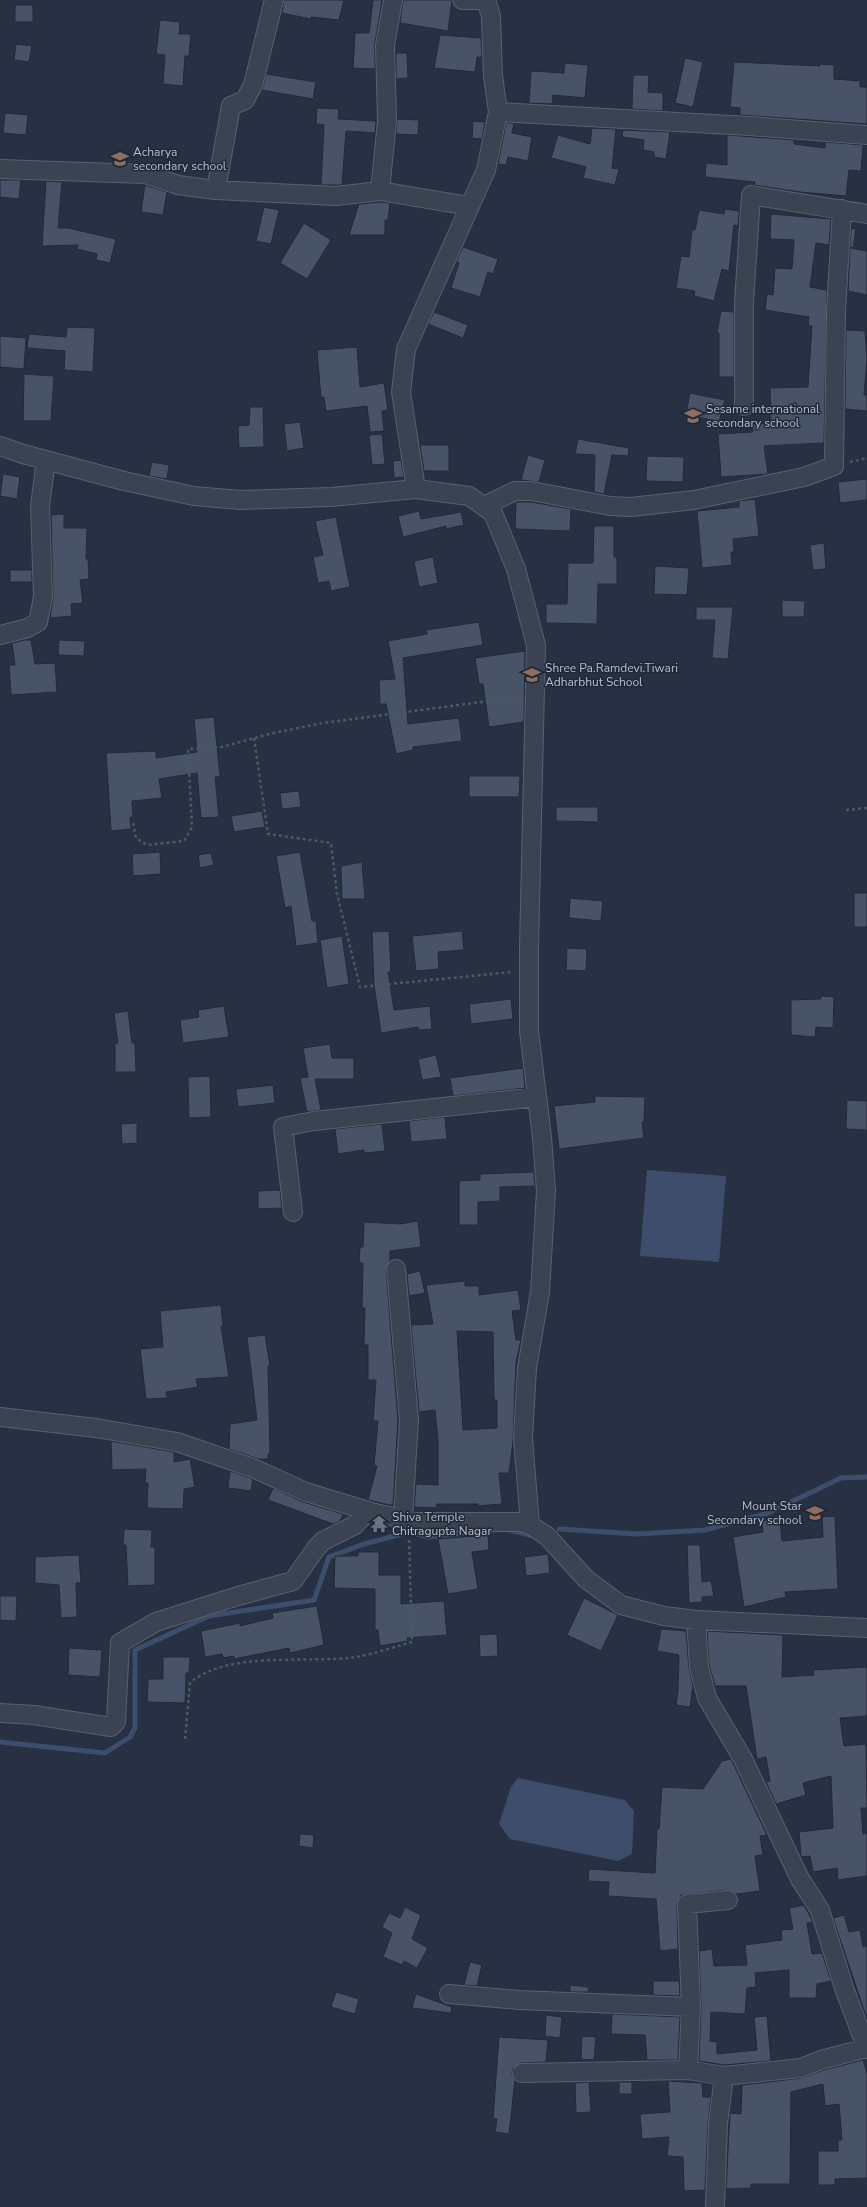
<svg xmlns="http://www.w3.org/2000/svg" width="867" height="2207" font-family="'Nunito Sans',sans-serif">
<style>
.water{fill:#3d4d6b}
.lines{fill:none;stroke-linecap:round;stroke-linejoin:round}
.stream{stroke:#3d4d6b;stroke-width:5}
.building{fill:#485367;stroke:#222a3a;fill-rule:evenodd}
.minor-casing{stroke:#596170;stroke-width:20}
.path{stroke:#475c60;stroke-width:2.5;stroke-dasharray:3 3;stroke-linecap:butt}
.minor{stroke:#3b4352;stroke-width:18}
.labels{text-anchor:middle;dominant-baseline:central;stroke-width:3;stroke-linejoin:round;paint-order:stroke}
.poi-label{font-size:12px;fill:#b8bfcc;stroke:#202838;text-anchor:start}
</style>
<rect width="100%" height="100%" fill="#273143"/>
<!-- water -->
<path class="water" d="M647,1170L726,1176L719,1262L640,1256Z
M518,1778L625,1800L634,1811L632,1854L618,1861L510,1839L499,1824L511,1787Z"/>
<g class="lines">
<!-- stream -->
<path class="stream" d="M505,1529L534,1536
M559,1529L637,1534L705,1530L768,1513L841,1478L867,1477
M0,1742L105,1753L130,1737L135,1728V1650L209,1616L314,1600L329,1557L364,1544L410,1532L428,1537L493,1530"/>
</g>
<!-- building -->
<path class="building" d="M284,0H344L339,20L311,17V19L282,13Z
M373,0H382L375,43V69L353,68L355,33H369Z
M403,0H452L448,31L400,23Z
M15,5H33V22H15Z
M160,20L180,22L179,34H191L189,56H185L183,86L163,84L165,55L156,54Z
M440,35L481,38L482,57H477L475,72L434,68Z
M16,44L32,46L29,62L14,60Z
M396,53H407L408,78L396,79Z
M685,58L703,62L693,107L675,103Z
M734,62L820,66V64L834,65V79L860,81V87H867V124L740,115V108L730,107Z
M565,63L588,65L585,98L553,95L552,104L529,103L531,71L564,73Z
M266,74L316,82L313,99L262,90Z
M633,75H649L648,92L663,93V111L632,109Z
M317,108L339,109L338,119L376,121L375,133L346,131L342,185H321L324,125L316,124Z
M5,113L28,115L26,135L3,133Z
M397,119L419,120L418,135L396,134Z
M473,121L485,122L482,139L472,138Z
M506,123H514L512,133L532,137L528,161L508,157L506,165L498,164Z
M592,128L616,129L612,168L619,169L615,185L583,178L586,167L551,158L558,135L590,144Z
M623,130L670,132L666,159L654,157V152L643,150L644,140L622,137Z
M727,135L794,140V144L825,148V142L863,145L861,171L849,170L846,196L800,192L754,185L755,182L705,177L706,163L727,165Z
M0,180H21L19,199L0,197Z
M46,181L62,182L58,228H68L116,239L110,263L96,260L97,254L77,249L78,245L42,246Z
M145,185L167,192L163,215L141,212Z
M380,202L390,203L388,220H385V235H349L359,204Z
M264,207L279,210L271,244L256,241Z
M725,209L739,211V215L738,226L734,225L729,271L722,269L714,301L694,296L695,291L676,288L681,256L689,257L692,230H695L699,210L724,214Z
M771,214L831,219L829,245L816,243L810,287L827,290L824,443L764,446L768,474L721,477L718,434L753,432L752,424L771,423L770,388L808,387L812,326H808L809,317L765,310L767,294L773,295L775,268L792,269L794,240L770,239Z
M304,223L331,240L307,279L280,263Z
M851,228L856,229L853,248L850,247Z
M463,247L498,259L493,274L488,272L480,297L451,288L459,263L456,262Z
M850,248L867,251V295L848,291Z
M721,311L734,312V377H719V333H717Z
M434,312L468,325L463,338L428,324Z
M67,327L95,328L93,372L64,370L65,351L27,348L29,334L66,337Z
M846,330L865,331L867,359L864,395H867V411L845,409Z
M0,336L26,338L24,369L0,367Z
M357,347L360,387L384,383L388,410L382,411L384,431L370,432L367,406L326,411L324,397L321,398L317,350Z
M24,374L54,376L51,421H23Z
M690,393L725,400L719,422L686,414Z
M250,407H263L264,447L239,448L238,426L249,425Z
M300,422L304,448L287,451L284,424Z
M382,434L385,464L372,465L369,435Z
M578,439L629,448L628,456L612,455L604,494L594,492L595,455L575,454Z
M420,445H449V471H424Z
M528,455L545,460L539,482L521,480Z
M647,456L684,457L683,482L646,481Z
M401,460L404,477L394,478L393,461Z
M152,462L169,465L167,479L149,476Z
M3,474L20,477L17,499L0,496Z
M867,479V500L840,503L838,482Z
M755,499L759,536L733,539L734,552H731L732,565L702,568L697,511L739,507V501Z
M516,502H531L571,509L570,531L515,529Z
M419,511L421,519L461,512L464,525L446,529V526L403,537L398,516Z
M64,514V528H87L86,559H88L89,579L80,580L83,603L71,604L72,616L50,618L53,597L51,515Z
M336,517L350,587L331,591L329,581L318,583L313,557L323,555L315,521Z
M594,526H614V557H617V584H598L597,624L546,623V604H567L568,563H593Z
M824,543L826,569L813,570L810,545Z
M433,557L438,583L419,587L414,561Z
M655,566L689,568L687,595L654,594Z
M10,570H32V582H10Z
M782,600L805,601L804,617H782Z
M696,607H733L728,659L712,658L715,620H696Z
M479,622L483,645L403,658L408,724L459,718L462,741L413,747V750L396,754L386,704H380L379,680L395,679L388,641L427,634L426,630Z
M25,640H31L35,664L55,663L57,692L11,695L9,665H15L12,643Z
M59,640L85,641L84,656L58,655Z
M525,651L524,722L489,727L483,684H479L475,658Z
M214,717L220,777H215L219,817L201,818L197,773L159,779L162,798L132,801L133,817H130L131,829L111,831L106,753L156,751V758L197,752L194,719Z
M469,776H520L519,797H469Z
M299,791L301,807L282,809L280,793Z
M556,807H598V822L556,821Z
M262,811L265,827L234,832L231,816Z
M160,852L161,874L133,876L132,854Z
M300,852L312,921H316L318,943L296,946L291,906L285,908L276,856Z
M211,853L214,865L200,868L198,855Z
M362,862L365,899H342L341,866Z
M854,893H867V927H854Z
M570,898L603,901L601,921L569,918Z
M389,931L391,972H388L394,1010L430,1006L432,1029L419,1030L418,1027L381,1033L374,985L372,932Z
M462,931L464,950L438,952L439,969L416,971L412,936Z
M342,936L349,984L327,988L320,940Z
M567,948L587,949L586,971L566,970Z
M821,996L834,997L833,1028L816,1027L815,1037L791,1035V1000L821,999Z
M511,999L513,1019L471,1024L469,1004Z
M224,1006L229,1037L183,1043L180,1020L199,1017L198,1010Z
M128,1011L132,1043H135L136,1072H115V1043H118L114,1013Z
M330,1044L332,1058H354V1079H315L321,1110L307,1112L300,1078L308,1077L303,1048Z
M436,1055L441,1077L422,1080L418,1059Z
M523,1068L525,1088L453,1096L450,1078Z
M210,1076L211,1117L189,1118L188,1077Z
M273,1085L275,1103L238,1107L236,1089Z
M595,1096L645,1097L644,1122H642L644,1138L559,1149L554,1106L595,1102Z
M847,1100L867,1101V1130L846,1129Z
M445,1117L447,1139L411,1142L409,1121Z
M137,1123V1143L122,1144L121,1124Z
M382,1124L385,1151L364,1153V1150L338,1154L335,1129Z
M534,1172L535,1186L500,1187V1201L478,1202V1225H459V1181L480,1180V1174Z
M280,1190L282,1208L258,1209V1191Z
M418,1221L421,1247L390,1251V1260L386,1270L398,1420L393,1505H390L368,1500L377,1466L374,1465L378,1421H373L376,1380H368V1345H364L365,1308H362L363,1263H359L360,1247H363L364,1222L400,1224Z
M420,1271L425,1293L409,1296L407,1274Z
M465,1281V1286H479V1295L518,1290L521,1310L512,1311L516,1340H521L516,1362L513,1441L509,1473H499L502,1504L478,1506V1504H437L436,1508L414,1507L416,1484L438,1485V1441L435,1410L419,1412L411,1325L433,1324L426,1285ZM457,1331L493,1332L494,1400H497V1428L463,1430Z
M221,1305L223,1326H221L229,1377L196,1379L198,1387L166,1392L167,1398L146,1399L140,1349L163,1347L160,1311Z
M265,1335L270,1366H268L270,1453L268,1454V1459H258L229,1449L230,1424L257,1420L247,1337Z
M111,1441L174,1452V1462L190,1459L195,1487L184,1489L183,1509L147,1508L148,1483H145L146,1469L112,1470Z
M230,1471L253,1479L251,1491L228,1488Z
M273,1488L303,1502L343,1514L340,1521L333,1524L268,1500Z
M835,1516L838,1589L785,1592L786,1597L744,1607L733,1537L763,1532L762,1521L780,1519L782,1541L823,1537L822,1517Z
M124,1529L152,1530L151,1547H155V1585L128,1586L126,1545H123Z
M488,1535L489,1550L472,1552L478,1589L448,1594L438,1539Z
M687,1545H700L702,1582L711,1581L714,1596L702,1597V1602L689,1603Z
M358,1552H379V1575H401V1604L444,1601L447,1635L407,1638L408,1641L380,1646L378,1630H375V1589L334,1588L335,1556H358Z
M548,1554L550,1573L526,1576L524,1557Z
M79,1555L81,1583H76L77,1617L61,1618L59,1585L35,1583V1557Z
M0,1596H17L16,1621L0,1620Z
M584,1598L618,1615L601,1651L567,1635Z
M317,1606L324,1645L290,1653L289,1648L234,1659V1656L223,1658L222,1654L205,1657L201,1631L240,1623V1626L273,1618L272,1613Z
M661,1629L686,1631L689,1668L693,1686L690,1707L676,1705L678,1690L679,1655L657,1651Z
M707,1631L783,1635L782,1677L814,1675L813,1670L867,1667V1716L840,1718L844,1746L866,1744L867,1808H861L863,1834L867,1833V1876L838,1880L837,1868L813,1872L810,1856L801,1857L799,1832L833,1828L831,1776L803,1783L806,1795L776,1804L766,1782L770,1781L766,1757L757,1759L746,1686H715L709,1665Z
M497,1634L498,1656L480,1657L479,1635Z
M69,1648L102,1650L100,1677L68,1675Z
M163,1657H190L189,1673H186L185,1703L147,1702L148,1679H163Z
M731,1759L767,1835L760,1836L763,1855L755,1856L760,1891L737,1894L727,1890L681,1895L677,1904L678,1949L660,1951L656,1899L608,1896L609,1882L588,1881L589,1869L655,1873L657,1829H659L662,1787L703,1789L722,1761Z
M300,1834L314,1835L313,1848L299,1846Z
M804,1905L813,1922L807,1923L812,1954L822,1953L831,1981L817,1984L816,1998H789V1970L755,1973L756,1987L747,1988L745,2014L711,2012L710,2041L717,2042V2054L757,2050L754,2017L767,2016L771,2061L724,2065L699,2061L701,2008L699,1951L712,1949L714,1966L747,1965L745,1945L782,1940L781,1930L793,1929L789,1908Z
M405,1907L421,1915L412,1939L428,1948L417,1968L404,1961L402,1965L383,1957L392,1933L382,1927L389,1913L400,1918Z
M844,1915L849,1932L860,1930L863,1947L867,1946V2019L833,1918Z
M470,1962L482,1965L477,1986L464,1985Z
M653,1981H679L680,1996L653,1995Z
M570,1985L589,1987L588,1992H570Z
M336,1992L359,1999L355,2014L331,2007Z
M416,1994L452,2007L451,2013L412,2008Z
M612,2014L680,2017L678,2060H647L645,2035L611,2034Z
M546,2015L562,2017L560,2038L545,2036Z
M582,2036L596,2037L594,2060L581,2059Z
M499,2037L548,2040L546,2062L521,2063L513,2068L512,2074L515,2080L509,2134L495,2132L497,2119L493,2118Z
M863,2060L867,2073V2178L835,2179V2185H818V2151H838V2140H842L839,2104L825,2106L823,2084L791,2092L790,2184H751V2188L726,2189L730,2113L741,2114L742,2085L802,2078L824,2070Z
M668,2081L702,2083L703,2097H711L708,2124L705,2190L684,2191L683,2157L667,2156L669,2137L642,2139L640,2114L670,2112Z
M589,2082L591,2112L576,2113L575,2083Z
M619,2082H632V2094H619Z"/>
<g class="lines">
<!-- minor casing -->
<g class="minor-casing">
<path id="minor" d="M498,112L749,126L867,135
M0,169L145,174L178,185L216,190L336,196L380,191L469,206
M216,190L231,106L245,100L253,85L274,0
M380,191L387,121L385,45L393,0
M744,406V302L751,195L867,214
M0,446L23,454L124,481L194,496L240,500L331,497L416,489L469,496L493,513L516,569L536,645L529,948V1031L542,1137L546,1191L540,1292L527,1368L523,1438L530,1525
M416,489L401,392L406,349L486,170L498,112L493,76L491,16L486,0H462
M484,506L515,491H532L610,506L631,507L694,500L804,477L834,466L836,311L842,209
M0,635L28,628L38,622L43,597L40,506L46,460
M293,1212L283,1127L314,1121L537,1097
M396,1269L409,1420L403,1518
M0,1417L96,1428L177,1442L253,1468L306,1492L375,1513L417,1522H521L530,1525L547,1536L586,1579L621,1605L664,1616L696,1620L867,1628
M696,1620L699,1667L707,1698L743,1759L800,1879L820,1910L844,1988L867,2049
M0,1713L34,1715L111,1727L116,1722L120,1643L156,1622L238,1596L293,1581L317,1547L323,1541L355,1525L368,1511
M449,1994L519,2000L691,2007
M688,2070L691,2007L687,1904L728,1900
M522,2073L688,2070L724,2076L801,2068L821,2060L867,2048
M715,2207L718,2124L724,2076"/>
</g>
<!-- path -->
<path class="path" d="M850,462L867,458
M254,738L268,834L331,843L337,894L360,987L512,972
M846,810L867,808
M133,823L136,838L147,845L184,841L192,827L188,749L222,747L269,734L323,723L519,697
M185,1739L190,1683C227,1650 308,1664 356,1657C374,1654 394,1647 412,1642L409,1537"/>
<!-- minor -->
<use href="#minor" class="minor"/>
</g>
<!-- icons -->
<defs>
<g id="school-bare" transform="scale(1.38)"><path d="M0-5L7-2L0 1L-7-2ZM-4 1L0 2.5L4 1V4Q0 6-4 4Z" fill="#8d6e63" stroke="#202838" stroke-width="2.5" paint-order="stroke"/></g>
<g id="temple-bare" transform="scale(1.38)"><path d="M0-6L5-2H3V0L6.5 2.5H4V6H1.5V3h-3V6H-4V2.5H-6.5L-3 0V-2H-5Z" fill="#6b7280" stroke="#202838" stroke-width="2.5" paint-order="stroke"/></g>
</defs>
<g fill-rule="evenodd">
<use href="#school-bare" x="120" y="159"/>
<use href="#school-bare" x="693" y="416"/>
<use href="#school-bare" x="532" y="675"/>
<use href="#school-bare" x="815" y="1513"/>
<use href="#temple-bare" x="379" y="1524"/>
</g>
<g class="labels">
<!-- poi labels -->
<g class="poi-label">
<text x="133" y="152">Acharya<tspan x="133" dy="14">secondary school</tspan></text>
<text x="706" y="409">Sesame international<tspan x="706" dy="14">secondary school</tspan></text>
<text x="545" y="668">Shree Pa.Ramdevi.Tiwari<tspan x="545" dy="14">Adharbhut School</tspan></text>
<text x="802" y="1506" text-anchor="end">Mount Star<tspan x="802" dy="14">Secondary school</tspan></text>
<text x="392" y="1517">Shiva Temple<tspan x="392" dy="14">Chitragupta Nagar</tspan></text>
</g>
</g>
</svg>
